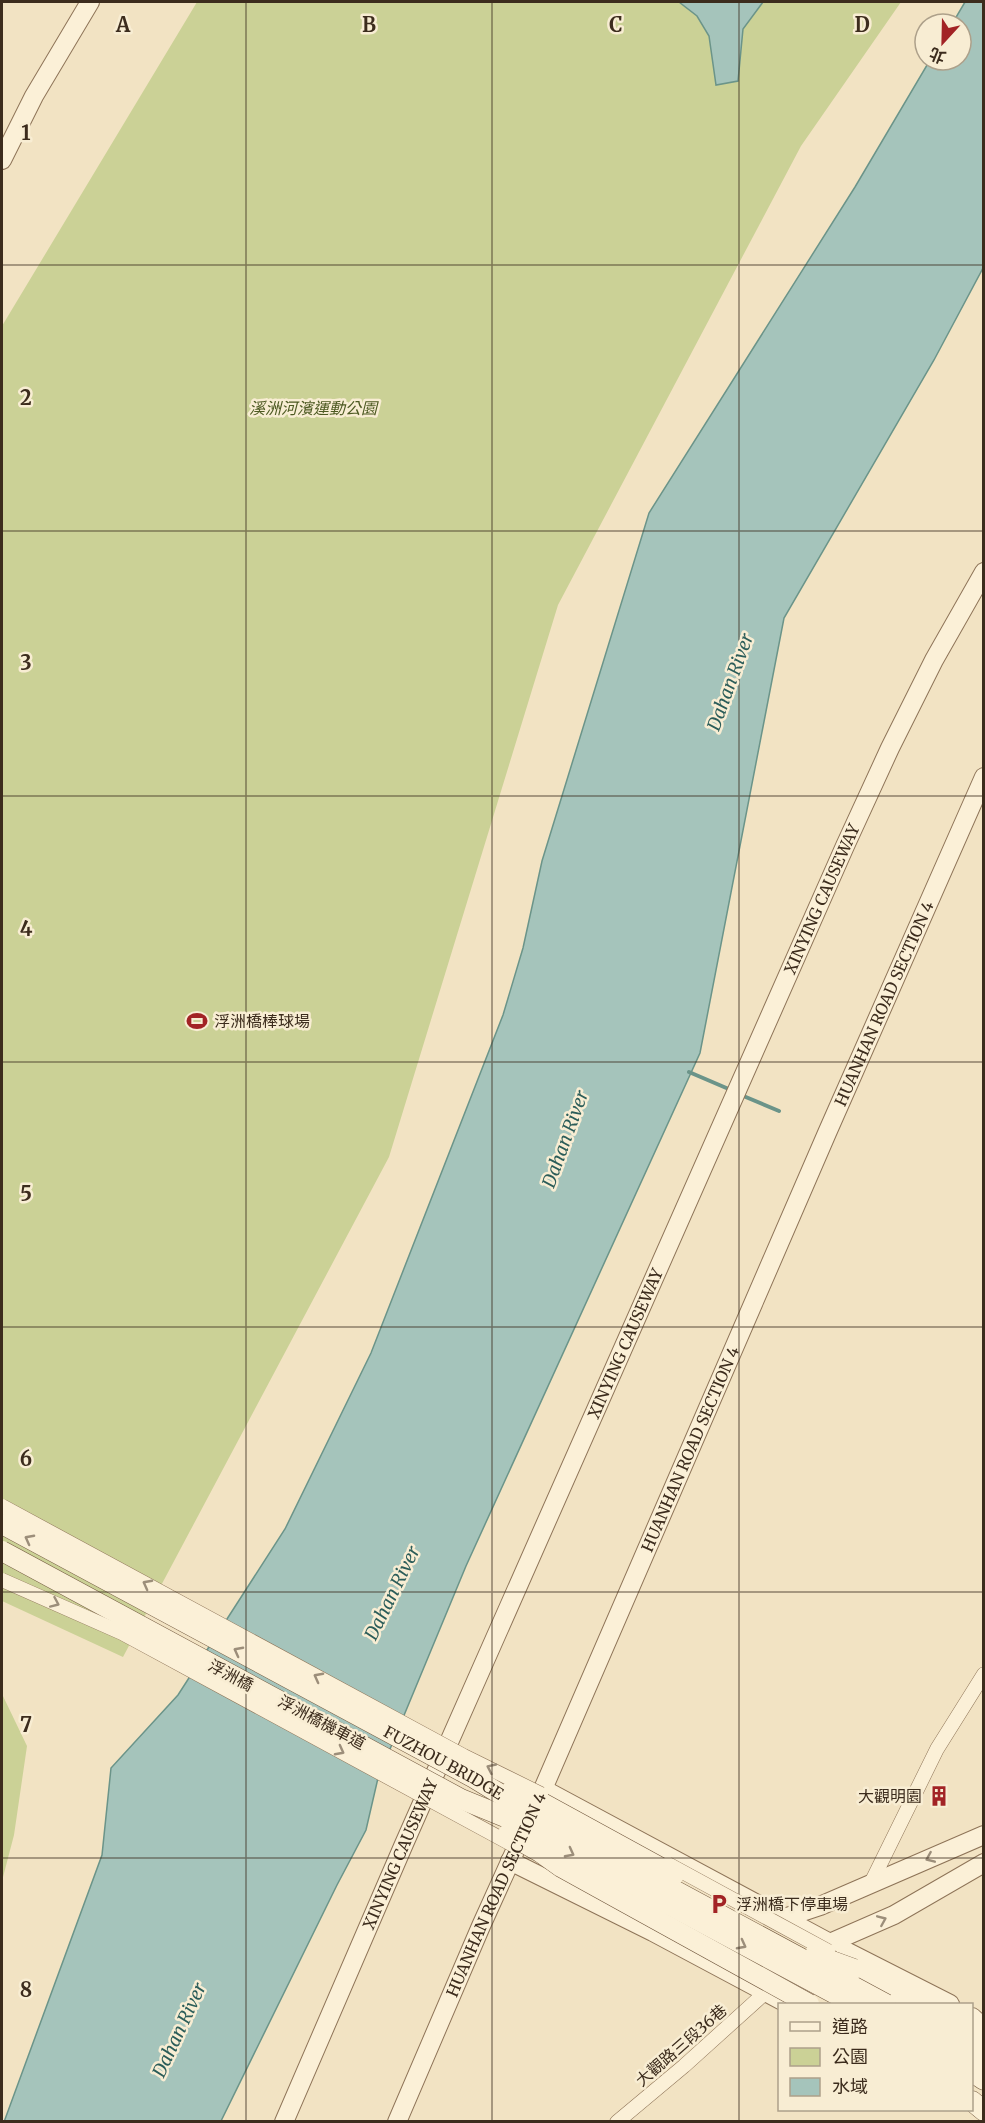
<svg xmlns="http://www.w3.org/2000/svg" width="985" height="2123" font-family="Merriweather,'Noto Sans TC',serif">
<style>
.green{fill:#cbd196}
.water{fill:#a5c4bb;stroke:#6b9489;stroke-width:1.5}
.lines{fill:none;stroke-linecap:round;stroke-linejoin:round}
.stream{stroke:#6b9489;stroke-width:4}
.minor-casing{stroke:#8e7458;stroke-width:15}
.tertiary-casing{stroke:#8e7458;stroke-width:20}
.secondary-casing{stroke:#6f553b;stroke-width:21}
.minor{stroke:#fbf0d7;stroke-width:14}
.tertiary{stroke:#fbf0d7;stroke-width:18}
.secondary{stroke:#fbf0d7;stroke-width:20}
.minor-bridge-casing{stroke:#8e7458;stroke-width:15;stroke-linecap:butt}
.secondary-bridge-casing{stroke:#6f553b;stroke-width:21;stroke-linecap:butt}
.minor-bridge{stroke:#fbf0d7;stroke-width:14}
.secondary-bridge{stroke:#fbf0d7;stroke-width:20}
.oneway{stroke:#9c8e7a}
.grid{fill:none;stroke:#3c2c1d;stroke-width:1.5;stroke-opacity:0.55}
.labels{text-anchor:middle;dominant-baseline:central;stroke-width:5;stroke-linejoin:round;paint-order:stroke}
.park-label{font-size:16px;font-style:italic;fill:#4d5a22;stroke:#f8edd3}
.street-label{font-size:16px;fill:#3c2c1d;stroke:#f8edd3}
.poi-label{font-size:16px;fill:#3c2c1d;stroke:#f8edd3;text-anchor:start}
.water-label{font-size:18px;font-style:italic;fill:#2b5d59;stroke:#f8edd3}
.grid-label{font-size:20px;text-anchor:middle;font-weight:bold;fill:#3c2c1d;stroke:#f8edd3;stroke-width:5;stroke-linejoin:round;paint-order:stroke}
</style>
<rect width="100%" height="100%" fill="#f2e3c3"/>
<!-- green -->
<path class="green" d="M197,2H901L801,146L558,605L389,1157L123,1657L2,1601V326Z
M2,1694L27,1746L14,1835L2,1881Z"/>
<!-- water -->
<path class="water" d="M679,2H763L743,29L738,81L716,85L709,36L697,16Z
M965,2H983V268L934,360L784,618L700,1053L466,1566L378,1778L366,1830L337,1885L221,2121L4,2122L102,1855L111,1768L178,1695L285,1529L371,1353L503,1015L523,948L542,861L649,513L855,187L930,60H961V24H952Z"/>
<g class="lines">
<!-- stream -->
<path class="stream" d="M689,1072L731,1090
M741,1095L779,1111"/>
<!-- minor casing -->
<g class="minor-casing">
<path id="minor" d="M871,1883L937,1749L984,1674
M617,2122L684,2066L766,1992"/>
</g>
<!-- tertiary casing -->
<g class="tertiary-casing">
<g id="tertiary">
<path d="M2,160L34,96L90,2"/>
<path d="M543,1789L828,1942L950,2004"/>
<path d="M510,1861L653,1932L788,2004"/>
<path d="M784,1918L820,1906L984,1835"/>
<path d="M823,1946L894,1915L984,1863"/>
<path d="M972,2017L984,2028"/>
<path id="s1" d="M284,2122L404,1844L845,846L890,748L934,660L984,572"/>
<path id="s2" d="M397,2122L481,1926L543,1789L827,1133L984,777"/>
</g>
</g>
<!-- secondary casing -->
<g class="secondary-casing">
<path id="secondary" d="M854,1969L919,2004
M972,2035L984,2042
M972,2054L984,2062
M972,2072L984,2080
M972,2101L984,2111"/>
</g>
<!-- minor -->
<use href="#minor" class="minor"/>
<!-- tertiary -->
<use href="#tertiary" class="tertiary"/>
<!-- secondary -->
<use href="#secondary" class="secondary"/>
<!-- minor-bridge casing -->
<g class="minor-bridge-casing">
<path id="minor-bridge" d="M2,1506L464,1756L541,1794
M2,1580L122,1633L513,1845
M668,1864L828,1951"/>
</g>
<!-- secondary-bridge casing -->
<g class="secondary-bridge-casing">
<g id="secondary-bridge">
<path id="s3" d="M2,1524L474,1778L531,1813L886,2004"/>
<path d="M2,1551L461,1799L505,1817L854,2004"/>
<path d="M511,1791L537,1800L674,1875"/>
<path d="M508,1834L540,1852L561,1867L809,2004"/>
<path d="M816,1952L832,1961L854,1969"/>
</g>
</g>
<!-- minor-bridge -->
<use href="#minor-bridge" class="minor-bridge"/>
<!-- secondary-bridge -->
<use href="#secondary-bridge" class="secondary-bridge"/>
</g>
<!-- one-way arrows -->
<defs><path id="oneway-chevron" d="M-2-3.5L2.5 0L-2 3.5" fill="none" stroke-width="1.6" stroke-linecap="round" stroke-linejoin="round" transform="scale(1.5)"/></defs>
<g class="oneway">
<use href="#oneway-chevron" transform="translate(29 1539) rotate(-152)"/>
<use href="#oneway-chevron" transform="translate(147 1584) rotate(-152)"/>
<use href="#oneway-chevron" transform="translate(55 1603) rotate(24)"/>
<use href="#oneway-chevron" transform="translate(238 1651) rotate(-152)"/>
<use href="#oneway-chevron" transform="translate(318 1677) rotate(-152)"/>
<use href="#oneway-chevron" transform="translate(340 1751) rotate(28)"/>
<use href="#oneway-chevron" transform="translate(491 1768) rotate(-155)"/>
<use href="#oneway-chevron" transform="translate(570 1853) rotate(28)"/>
<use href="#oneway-chevron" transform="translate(930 1858) rotate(157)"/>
<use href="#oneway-chevron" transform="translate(882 1920) rotate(-23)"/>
<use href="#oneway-chevron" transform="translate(742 1945) rotate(28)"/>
</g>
<!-- grid -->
<path class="grid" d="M246,2V2122M492,2V2122M739,2V2122M2,265H984M2,531H984M2,796H984M2,1062H984M2,1327H984M2,1592H984M2,1858H984"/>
<!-- icons -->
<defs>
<g id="stadium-bare" transform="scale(1.62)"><path d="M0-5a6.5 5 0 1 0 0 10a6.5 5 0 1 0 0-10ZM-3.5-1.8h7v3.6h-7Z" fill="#a22325" stroke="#f8edd3" stroke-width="2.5" paint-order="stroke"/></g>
<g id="building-bare" transform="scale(1.62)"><path d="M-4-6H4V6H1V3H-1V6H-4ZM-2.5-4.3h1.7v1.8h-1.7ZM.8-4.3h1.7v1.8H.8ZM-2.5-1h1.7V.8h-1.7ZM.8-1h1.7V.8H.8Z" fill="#a22325" stroke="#f8edd3" stroke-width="2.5" paint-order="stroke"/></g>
<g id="parking-bare" transform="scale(1.62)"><path d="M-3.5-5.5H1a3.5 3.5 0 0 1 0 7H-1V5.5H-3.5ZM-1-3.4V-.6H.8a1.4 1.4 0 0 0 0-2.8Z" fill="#a22325" stroke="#f8edd3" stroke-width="2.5" paint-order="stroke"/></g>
</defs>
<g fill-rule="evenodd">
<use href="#stadium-bare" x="197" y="1021"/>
<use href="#building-bare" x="939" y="1796"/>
<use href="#parking-bare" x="719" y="1904"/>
</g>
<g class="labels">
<!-- park labels -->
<g class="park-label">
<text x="313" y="408">溪洲河濱運動公園</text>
</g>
<!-- street labels -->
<g class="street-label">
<text stroke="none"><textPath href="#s1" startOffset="1336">XINYING CAUSEWAY</textPath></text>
<text stroke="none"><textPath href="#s2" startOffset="1220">HUANHAN ROAD SECTION 4</textPath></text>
<text stroke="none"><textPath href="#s1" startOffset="850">XINYING CAUSEWAY</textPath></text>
<text stroke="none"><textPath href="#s2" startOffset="734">HUANHAN ROAD SECTION 4</textPath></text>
<text transform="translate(231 1675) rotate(28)">浮洲橋</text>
<text transform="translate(322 1722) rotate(28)">浮洲橋機車道</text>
<text stroke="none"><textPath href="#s3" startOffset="502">FUZHOU BRIDGE</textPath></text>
<text stroke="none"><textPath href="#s1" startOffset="292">XINYING CAUSEWAY</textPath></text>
<text stroke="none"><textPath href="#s2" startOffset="248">HUANHAN ROAD SECTION 4</textPath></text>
<text transform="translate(681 2045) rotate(-41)">大觀路三段36巷</text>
</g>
<!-- poi labels -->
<g class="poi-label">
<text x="214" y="1021">浮洲橋棒球場</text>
<text x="922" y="1796" text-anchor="end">大觀明園</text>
<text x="736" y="1904">浮洲橋下停車場</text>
</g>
<!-- water labels -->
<g class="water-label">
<text transform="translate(730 682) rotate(-70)">Dahan River</text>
<text transform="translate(565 1139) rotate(-70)">Dahan River</text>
<text transform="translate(392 1593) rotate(-64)">Dahan River</text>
<text transform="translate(179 2030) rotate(-65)">Dahan River</text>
</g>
</g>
<g class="grid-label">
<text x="123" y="32">A</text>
<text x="369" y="32">B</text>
<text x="616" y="32">C</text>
<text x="862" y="32">D</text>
<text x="26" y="140">1</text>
<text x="26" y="405">2</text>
<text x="26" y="670">3</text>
<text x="26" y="936">4</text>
<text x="26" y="1201">5</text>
<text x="26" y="1466">6</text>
<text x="26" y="1732">7</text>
<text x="26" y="1997">8</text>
</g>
<!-- border -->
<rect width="985" height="2123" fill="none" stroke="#3c2c1d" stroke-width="6"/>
<!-- legend -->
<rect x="778" y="2003" width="195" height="108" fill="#f8edd3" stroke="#ada08a" stroke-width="1.5"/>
<rect x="790" y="2022" width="30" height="9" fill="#fbf0d7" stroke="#ada08a" stroke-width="1.5"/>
<text x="832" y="2033" font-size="18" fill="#3c2c1d">道路</text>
<rect x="790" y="2048" width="30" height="18" fill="#cbd196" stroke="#ada08a" stroke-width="1.5"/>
<text x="832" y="2063" font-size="18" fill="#3c2c1d">公園</text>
<rect x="790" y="2078" width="30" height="18" fill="#a5c4bb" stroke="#ada08a" stroke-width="1.5"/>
<text x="832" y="2093" font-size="18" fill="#3c2c1d">水域</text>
<!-- north arrow -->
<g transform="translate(943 42) rotate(202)"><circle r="28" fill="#f8edd3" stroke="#ada08a" stroke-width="1.5"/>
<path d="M0-4.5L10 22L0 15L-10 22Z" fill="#a22325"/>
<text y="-9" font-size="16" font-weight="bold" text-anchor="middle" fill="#3c2c1d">北</text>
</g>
</svg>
